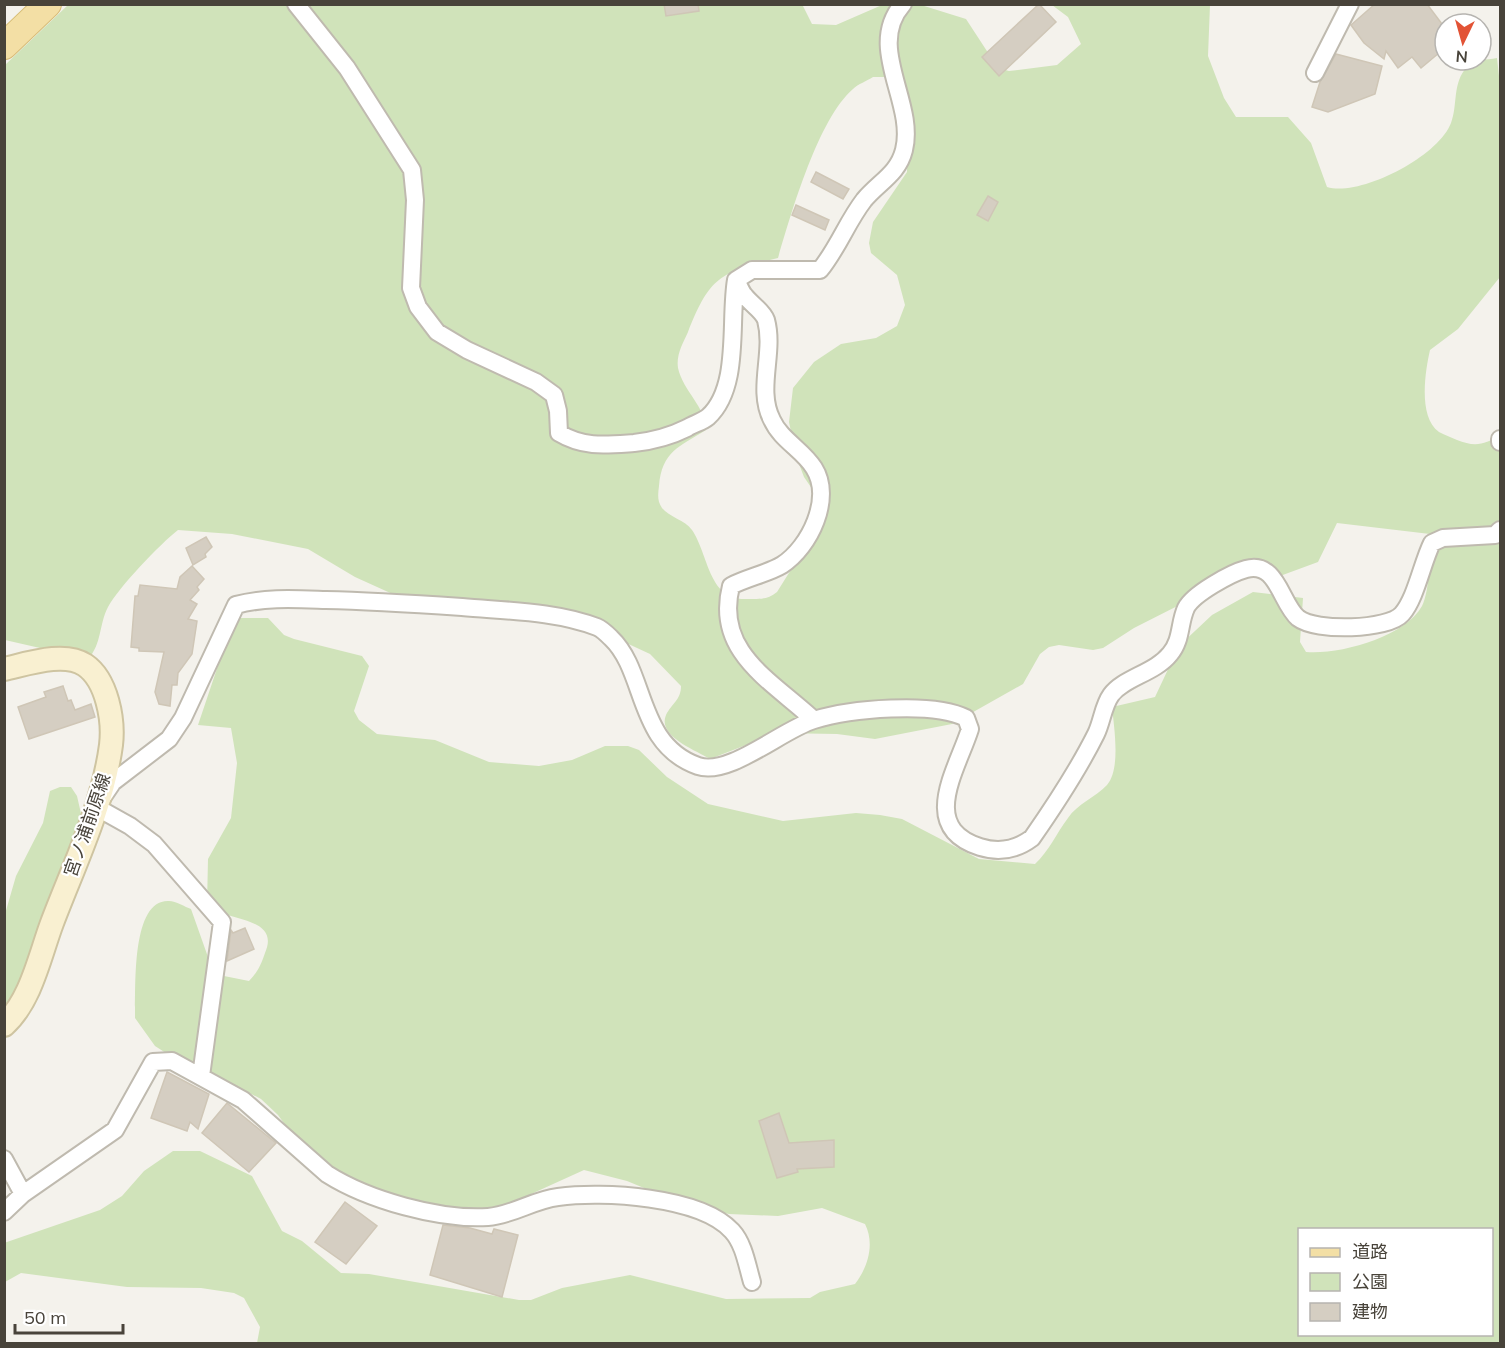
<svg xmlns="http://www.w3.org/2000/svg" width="1505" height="1348" font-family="Mulish,'Noto Sans JP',sans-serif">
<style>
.green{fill:#d0e3ba;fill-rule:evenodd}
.building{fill:#d5cec2;stroke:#cfc6b6;stroke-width:1.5}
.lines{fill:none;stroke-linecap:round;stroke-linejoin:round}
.street-casing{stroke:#bfbaaf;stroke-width:20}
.secondary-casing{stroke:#cec4a1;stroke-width:26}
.primary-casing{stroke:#d7bd77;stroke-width:28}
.street{stroke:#fff;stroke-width:16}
.secondary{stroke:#f9f0d1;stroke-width:22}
.primary{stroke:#f3dfa5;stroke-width:26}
.labels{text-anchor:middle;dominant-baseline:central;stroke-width:4.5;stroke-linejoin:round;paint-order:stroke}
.street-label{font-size:18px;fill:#48433a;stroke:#fff}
</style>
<rect width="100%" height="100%" fill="#f4f2ec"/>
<!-- green -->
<path class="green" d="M802,4L812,24L836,25L882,5H921L966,19L998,68L1009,71L1057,65L1081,44L1068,17L1052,5H1210L1208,56L1224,98L1236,117H1288L1311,143L1327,187C1360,197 1438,157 1451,123C1458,105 1452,83 1467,67C1475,59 1486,60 1497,58L1500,85V277L1458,329L1430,350C1425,372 1418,417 1439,432C1444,435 1451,437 1457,440C1474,447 1485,445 1500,435V1343H257L260,1327L244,1298L234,1293L201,1288L127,1287L21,1273L5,1282L4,1243L100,1210L122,1196L144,1171L173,1151H200L252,1176L282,1231L302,1241L341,1273L369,1274L519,1300H531L562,1288L630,1275L726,1299L810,1298L820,1292L855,1284C868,1267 875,1244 865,1224L822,1208L778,1216L729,1214L683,1204L627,1181L584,1170L496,1210L413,1207L368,1194L297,1141L278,1115L261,1099L217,1076L183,1064L155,1046L135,1018V1007C136,983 132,899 169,901C176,901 185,907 191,909L214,974L249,981C257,973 261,965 265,953C281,916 226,922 207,905L208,859L231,818L237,763L231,728L198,725L234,618H268L284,635L294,639L362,656L369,666L354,711L359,720L377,734L435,740L489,762L539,766L572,760L605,746H628L639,750L667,777L708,804L783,821L856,813L880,815L902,819L979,859L1035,864C1049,851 1056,834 1068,818C1077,804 1096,797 1107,785C1121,769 1114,727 1112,707L1155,697L1179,646L1212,615L1253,592L1303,598L1300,642L1306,652C1339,655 1405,637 1422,606C1430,591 1430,552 1430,534L1337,523L1318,562L1280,576L1249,575L1207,591L1134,628L1103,648L1093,650L1059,645L1049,647L1040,654L1023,684L952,724L875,739L837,734L777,733L710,759C695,750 657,736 666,715C672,703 681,700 681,686L650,654L581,622L408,601L355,577L308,549L232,534L178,530C160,544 119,587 108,607C99,624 102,644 88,659L5,640V65L68,5ZM873,77H885L894,82L908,103L907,172L873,222L869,243L871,253L897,275L905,305L897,326L876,338L841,344L814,362L793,388L789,422L796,456L804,477L821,502L824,517L777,592C767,600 759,599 747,599C708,601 709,555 692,530C685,520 669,517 662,508C657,501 658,494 659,486C662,451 679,447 706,430C706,407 683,391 678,368C676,355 683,343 688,332C710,276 721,272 778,258C791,214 818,119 853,89C858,84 867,81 873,77ZM1300,1230H1492V1334H1300Z
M60,787H71L77,796L82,818L25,990L5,1019V914L16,876L43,823L50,791Z"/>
<!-- building -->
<path class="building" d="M664,4H698L699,11L666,16Z
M1039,4L1056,22L999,76L982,57Z
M1375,4H1427L1445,28V48L1421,68L1412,57L1398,68L1386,51L1384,59L1364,43L1351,25Z
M1336,54L1382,66L1375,94L1328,112L1312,107L1320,82Z
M816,172L849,189L843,199L811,182Z
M988,196L998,202L988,221L977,215Z
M796,205L829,220L825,230L792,215Z
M206,537L212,547L205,554L206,557L193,565L186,548Z
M192,566L204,579L197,587L199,590L190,600L197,604L188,619L197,621L192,654L178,673L177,685H172L170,706L159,704L155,692L164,652L139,651V648L131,647L135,596H138L140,585L177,589L180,577Z
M63,686L68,701L71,700L75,710L91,704L95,717L29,739L18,707L46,697L44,692Z
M245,928L254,949L227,961L231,930L233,933Z
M167,1072L209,1094L198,1129L190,1122L187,1131L151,1118Z
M227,1103L276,1143L249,1172L202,1133Z
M779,1113L789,1143L834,1140V1167L797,1169L798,1172L777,1178L759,1121Z
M345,1202L377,1226L346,1264L315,1242Z
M443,1225L470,1228L492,1234L494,1229L518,1235L502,1297L430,1275Z"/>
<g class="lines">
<!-- street casing -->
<g class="street-casing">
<path id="street" d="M296,4L347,68L412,170L415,200L411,288L418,307L437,332L467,350L536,382L554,395L558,411L559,433C584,448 606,445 634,443C653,441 671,436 687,428C693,424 702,422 708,417C741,387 729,320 736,280L752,270H820C838,248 847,222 864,200C879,182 898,174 904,150C916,102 865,47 903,4
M1315,73L1350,4
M736,280C739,285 741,292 745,296C751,304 763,311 766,320C775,353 756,389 772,420C781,440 803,450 814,468C833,498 810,547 782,565C769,573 746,578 731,586C714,652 772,681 814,720
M1500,439V442
M201,1076L222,922L154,844L130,826L96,807L113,782L169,739L183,718L236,605C265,597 296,599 326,600C372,601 417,604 462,607C506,611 556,611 597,627C602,629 607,634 611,638C647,672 636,744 698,766C729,777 783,729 814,720C849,709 933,701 966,718L970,729C957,770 918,827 980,847C999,853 1016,850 1032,838C1055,805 1078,770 1096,734C1102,722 1103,706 1111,695C1123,678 1155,673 1170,654C1182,640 1179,623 1186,608C1193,594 1231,573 1246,569C1277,560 1281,604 1298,618C1316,632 1388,630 1402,614C1416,598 1422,563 1432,543L1443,538L1495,535L1500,530
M4,1159L23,1194
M4,1212L23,1194L115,1130L153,1062L172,1061L243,1100L327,1174C368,1200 439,1220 488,1217C513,1215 533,1200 558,1197C602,1191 700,1196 732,1231C744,1244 747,1265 752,1282"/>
</g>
<!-- secondary casing -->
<g class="secondary-casing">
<path id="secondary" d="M4,669C27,664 64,651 85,665C107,680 114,720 111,745C103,806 74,865 52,923C40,955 31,1001 4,1025"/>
</g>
<!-- primary casing -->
<g class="primary-casing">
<path id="primary" d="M4,46L48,4"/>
</g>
<!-- street -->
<use href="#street" class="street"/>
<!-- secondary -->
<use href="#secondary" class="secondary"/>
<!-- primary -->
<use href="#primary" class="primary"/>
</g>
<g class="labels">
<!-- street labels -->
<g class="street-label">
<text transform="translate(87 825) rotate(-71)">宮ノ浦前原線</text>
</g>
</g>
<!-- border -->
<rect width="1505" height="1348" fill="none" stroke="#48433a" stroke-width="12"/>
<!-- legend -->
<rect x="1298" y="1228" width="195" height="108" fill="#ffffff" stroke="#b6b4b0" stroke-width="1.5"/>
<rect x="1310" y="1248" width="30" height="9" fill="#f3dfa5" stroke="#b6b4b0" stroke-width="1.5"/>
<text x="1352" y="1258" font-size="18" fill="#48433a">道路</text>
<rect x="1310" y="1273" width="30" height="18" fill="#d0e3ba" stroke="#b6b4b0" stroke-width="1.5"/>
<text x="1352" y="1288" font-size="18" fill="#48433a">公園</text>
<rect x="1310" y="1303" width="30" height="18" fill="#d5cec2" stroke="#b6b4b0" stroke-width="1.5"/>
<text x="1352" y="1318" font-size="18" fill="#48433a">建物</text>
<!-- north arrow -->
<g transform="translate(1463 42) rotate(185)"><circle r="28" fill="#ffffff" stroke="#b6b4b0" stroke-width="1.5"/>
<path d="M0-4.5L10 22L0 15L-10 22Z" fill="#e25335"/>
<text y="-9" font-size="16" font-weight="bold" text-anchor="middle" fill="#48433a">N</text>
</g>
<!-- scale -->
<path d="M15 1324v9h108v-9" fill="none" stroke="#48433a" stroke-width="3"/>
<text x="24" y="1324" font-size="18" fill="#48433a" stroke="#ffffff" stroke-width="4.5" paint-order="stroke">50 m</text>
</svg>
